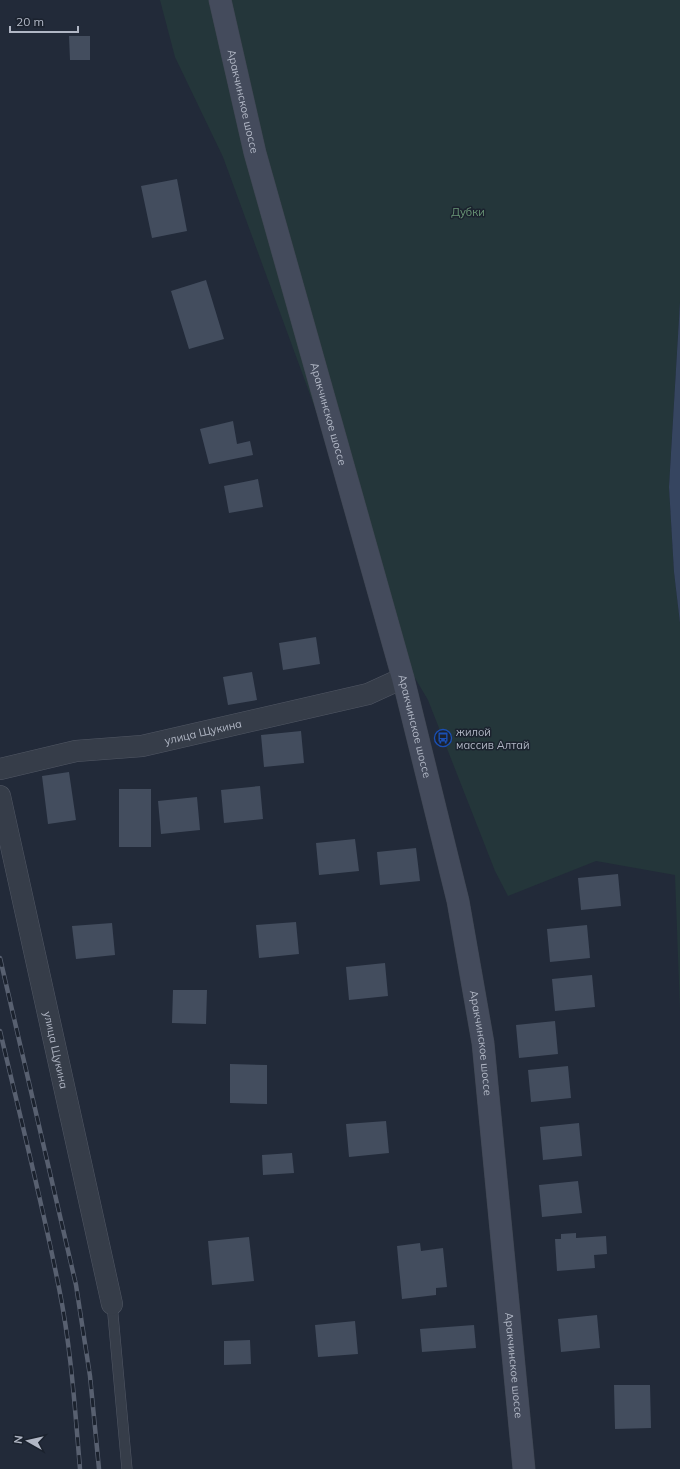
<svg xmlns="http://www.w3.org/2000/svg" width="680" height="1469" font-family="Mulish,sans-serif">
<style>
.green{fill:#24363a}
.water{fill:#364560}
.building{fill:#434d5e}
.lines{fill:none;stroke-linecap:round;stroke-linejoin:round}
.service-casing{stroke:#515764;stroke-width:11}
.minor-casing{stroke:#515764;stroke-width:22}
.secondary-casing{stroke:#3f4652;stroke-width:23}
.service{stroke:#363d49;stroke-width:10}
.minor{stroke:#363d49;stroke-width:21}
.secondary{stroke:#444b5c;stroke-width:22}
.rail-casing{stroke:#586070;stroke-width:4.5}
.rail{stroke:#1b222e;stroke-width:3;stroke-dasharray:9;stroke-linecap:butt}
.labels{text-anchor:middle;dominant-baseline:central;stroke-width:3;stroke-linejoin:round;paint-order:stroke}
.street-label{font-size:11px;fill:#b1b7c5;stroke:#1b222e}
.park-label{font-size:11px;fill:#699676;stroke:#1b222e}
.poi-label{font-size:11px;fill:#b1b7c5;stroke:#1b222e;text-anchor:start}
</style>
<rect width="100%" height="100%" fill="#222a39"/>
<!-- green -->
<path class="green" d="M160,0H680V302L669,487L674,572L680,623V1011L675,875L596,861L508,896L495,871L428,700L412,673L223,157L175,57Z"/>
<!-- water -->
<path class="water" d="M680,302V623L674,572L669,487Z"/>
<!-- building -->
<path class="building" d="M69,36H90V60H70Z
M177,179L187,231L152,238L141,186Z
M206,280L224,339L189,349L171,291Z
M233,421L237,444L250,441L253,455L209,464L200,429Z
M258,479L263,507L229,513L224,486Z
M316,637L320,664L283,670L279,643Z
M252,672L257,700L228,705L223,677Z
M301,731L304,763L264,767L261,735Z
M69,772L76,820L48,824L42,776Z
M260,786L263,819L224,823L221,790Z
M119,789H151V847H119Z
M197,797L200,830L161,834L158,801Z
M355,839L359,871L319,875L316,843Z
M416,848L420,881L380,885L377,852Z
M618,874L621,906L581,910L578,878Z
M296,922L299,954L259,958L256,925Z
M112,923L115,955L76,959L72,926Z
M587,925L590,958L550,962L547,929Z
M385,963L388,996L349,1000L346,967Z
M592,975L595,1007L555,1011L552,979Z
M173,990H207L206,1024L172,1023Z
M555,1021L558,1054L519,1058L516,1025Z
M230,1064L267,1065V1104L230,1103Z
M568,1066L571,1098L531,1102L528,1070Z
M386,1121L389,1153L349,1157L346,1124Z
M579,1123L582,1156L543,1160L540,1127Z
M292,1153L294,1173L263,1175L262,1155Z
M578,1181L582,1213L542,1217L539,1185Z
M576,1233V1238L606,1236L607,1254L594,1255L595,1268L557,1271L555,1239H561V1234Z
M249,1237L254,1281L212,1285L208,1241Z
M420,1243L421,1251L443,1248L447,1287L436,1288V1295L402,1299L397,1246Z
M597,1315L600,1348L561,1352L558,1319Z
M355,1321L358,1354L318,1357L315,1325Z
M474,1325L476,1348L422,1352L420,1329Z
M250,1340L251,1364L224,1365V1341Z
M614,1385H650L651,1428L615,1429Z"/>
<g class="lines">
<!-- service casing -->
<g class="service-casing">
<path id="service" d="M112,1304L127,1469"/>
</g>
<!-- minor casing -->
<g class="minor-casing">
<g id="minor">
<path id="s1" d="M0,769L76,751L142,746L368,694L403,678"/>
<path id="s2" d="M0,796L112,1304"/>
</g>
</g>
<!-- secondary casing -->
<g class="secondary-casing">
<g id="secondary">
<path id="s3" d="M220,0L255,153L403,678L458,901L483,1043L524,1469"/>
</g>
</g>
<!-- service -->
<use href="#service" class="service"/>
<!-- minor -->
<use href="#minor" class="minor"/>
<!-- secondary -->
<use href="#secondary" class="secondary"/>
<!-- rail casing -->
<g class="rail-casing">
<path id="rail" d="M0,958L76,1285L90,1376L99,1469
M0,1031C20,1116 42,1202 59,1288C71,1347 75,1409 80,1469"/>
</g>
<!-- rail -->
<use href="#rail" class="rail"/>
</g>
<!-- icons -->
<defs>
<g id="bus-ring" transform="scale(0.9)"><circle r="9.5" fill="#1b222e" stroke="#1a4fb4" stroke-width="1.5"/><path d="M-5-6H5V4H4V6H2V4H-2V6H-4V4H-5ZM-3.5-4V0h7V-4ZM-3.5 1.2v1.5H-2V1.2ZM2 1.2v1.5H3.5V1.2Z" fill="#1a4fb4"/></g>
</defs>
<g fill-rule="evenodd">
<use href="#bus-ring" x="443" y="738"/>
</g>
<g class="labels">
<!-- street labels -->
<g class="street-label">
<text stroke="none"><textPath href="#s3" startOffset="104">Аракчинское шоссе</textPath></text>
<text stroke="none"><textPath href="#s3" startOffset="428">Аракчинское шоссе</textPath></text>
<text stroke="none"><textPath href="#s3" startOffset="752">Аракчинское шоссе</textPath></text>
<text stroke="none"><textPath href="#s1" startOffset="207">улица Щукина</textPath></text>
<text stroke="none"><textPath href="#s3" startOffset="1076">Аракчинское шоссе</textPath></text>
<text stroke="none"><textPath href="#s2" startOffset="260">улица Щукина</textPath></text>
<text stroke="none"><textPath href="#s3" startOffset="1400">Аракчинское шоссе</textPath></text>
</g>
<!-- park labels -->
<g class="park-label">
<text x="468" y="212">Дубки</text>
</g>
<!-- poi labels -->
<g class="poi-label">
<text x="456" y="732">жилой<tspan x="456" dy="13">массив Алтай</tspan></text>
</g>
</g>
<!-- north arrow -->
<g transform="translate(28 1441) rotate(278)" stroke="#1b222e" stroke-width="3" paint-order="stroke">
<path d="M0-3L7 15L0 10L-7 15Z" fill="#b1b7c5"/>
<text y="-6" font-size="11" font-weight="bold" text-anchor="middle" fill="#b1b7c5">N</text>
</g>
<!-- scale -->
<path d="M10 26v6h68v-6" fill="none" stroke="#b1b7c5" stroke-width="2"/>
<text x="16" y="26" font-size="12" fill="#b1b7c5" stroke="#1b222e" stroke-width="3" paint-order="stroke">20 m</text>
</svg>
